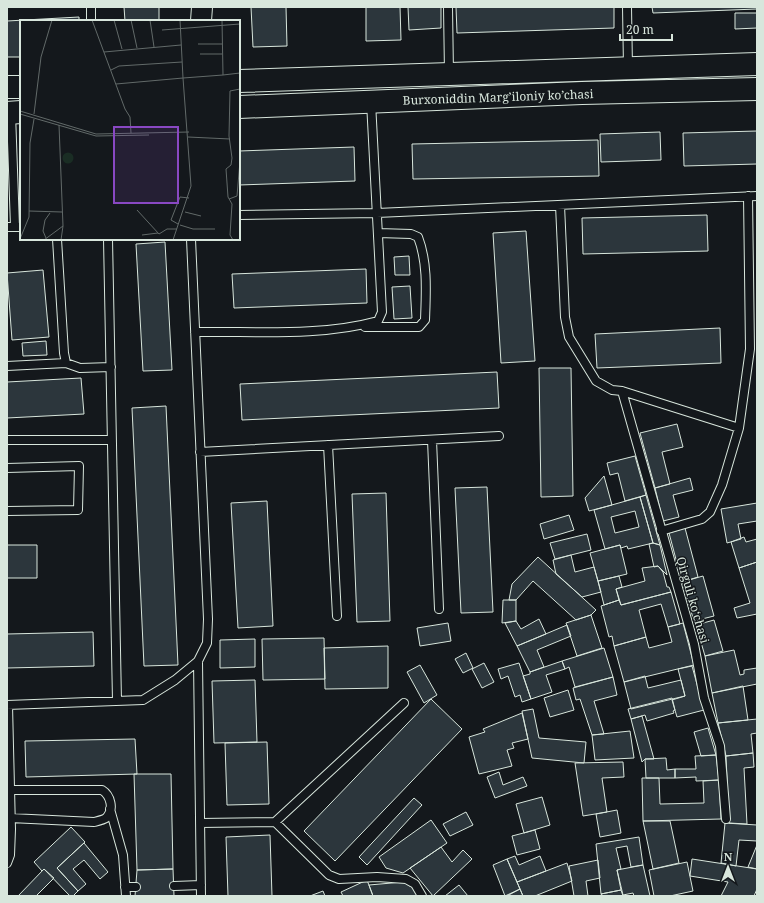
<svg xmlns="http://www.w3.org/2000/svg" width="764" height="903" font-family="'Noto Serif',serif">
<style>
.building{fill:#2c363c;stroke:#d8e6dc;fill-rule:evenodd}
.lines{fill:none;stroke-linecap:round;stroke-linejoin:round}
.service-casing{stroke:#d8e6dc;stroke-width:10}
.tertiary-casing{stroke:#d8e6dc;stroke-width:22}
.primary-casing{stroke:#d8e6dc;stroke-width:24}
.service{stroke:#14181c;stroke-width:8}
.tertiary{stroke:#14181c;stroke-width:20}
.primary{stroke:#14181c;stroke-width:22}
.labels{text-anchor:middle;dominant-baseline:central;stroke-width:3;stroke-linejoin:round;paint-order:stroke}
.street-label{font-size:12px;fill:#d8e6dc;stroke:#14181c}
.inset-road{fill:none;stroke:#626a69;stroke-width:1}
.view{fill:#8948c3;fill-opacity:0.15;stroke:#8948c3;stroke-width:2}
.inset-edge{fill:none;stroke:#d8e6dc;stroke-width:2}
</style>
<rect width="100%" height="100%" fill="#14181c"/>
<!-- building -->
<path class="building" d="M124,7H159V21H125Z
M251,7H286L287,46L253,47Z
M366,7H400L401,40L366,41Z
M408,7H441V28L409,30Z
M456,7H614V28L457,33Z
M652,7H757V9L653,13Z
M735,13H757V28L735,29Z
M79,17V21H21V57H7V21Z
M757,131V164L684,166L683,133Z
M660,132L661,160L601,162L600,134Z
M598,140L599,176L413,179L412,144Z
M354,147L355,181L239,185V151Z
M707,215L708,251L583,254L582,218Z
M526,231L535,361L501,363L493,233Z
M165,242L172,370L143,371L136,244Z
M409,256L410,275H395L394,257Z
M366,269L367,303L234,308L232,274Z
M43,270L49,337L12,340L7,273Z
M410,286L412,318L394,319L392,287Z
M720,328L721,363L597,368L595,334Z
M46,341L47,355L23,356L22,343Z
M539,368H571L573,496L541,497Z
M497,372L499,408L242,420L240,384Z
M81,378L84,414L7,418V382Z
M166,406L178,665L144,666L132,408Z
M677,424L683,447L662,452L670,484L655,488L640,433Z
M635,456L646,495L625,501L618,473L610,475L607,463Z
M604,476L612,505L589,511L585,498Z
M690,478L693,490L673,495L679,517L663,521L655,488Z
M487,487L493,612L461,613L455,488Z
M386,493L390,621L357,622L352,494Z
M646,495L660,545L653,543L640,497Z
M640,497L653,543L628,549L627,546L621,548L620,545L605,549L594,510ZM635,511L639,527L615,533L611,517Z
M267,501L273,626L238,628L231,503Z
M757,503V521L738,524L741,539L727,543L721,509Z
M569,515L574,530L544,539L540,524Z
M685,528L698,577L682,582L669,533Z
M587,534L591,550L555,559L550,543Z
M744,537L746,542L757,539V562L739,568L731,542Z
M653,543L660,545L667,575L658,566L654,567L649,544Z
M7,545H37V578H7Z
M620,545L627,574L598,581L590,553Z
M571,555L575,572L594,567L601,592L582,597L556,574L553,560Z
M538,557L596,610L591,615L576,620L533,581L516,600H509L512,584Z
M757,562V614L737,618L734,608L750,603L739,568Z
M658,566L663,572L667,587H669L671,592L621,605L616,589L645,581L642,568Z
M619,576L622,587L616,589L619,600L604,605L598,581Z
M703,576L714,616L694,621L682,582Z
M671,592L680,624L668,627L661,604L639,610L646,637L614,646L612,636L609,637L601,606L619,600L621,605Z
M503,600H516V621L502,623Z
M591,615L602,648L577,656L566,623Z
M539,619L546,634L517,646L505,623L516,621L521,629Z
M714,620L723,651L705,656L696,625Z
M448,623L451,641L420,646L417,628Z
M683,623L694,665L624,682L614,646L646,637L649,648L672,642L668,627Z
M567,625L571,636L537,650L544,667L530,672L517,646Z
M93,632L94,666L7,668V634Z
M324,638L325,679L263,680L262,639Z
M255,639V667L220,668V640Z
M388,646V688L325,689L324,648Z
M604,648L613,677L575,687L569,667L565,669L562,661Z
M734,650L740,675L744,674V670L757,668V684L712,693L705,656Z
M466,653L473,668L463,673L455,659Z
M562,661L565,669L546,675L552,692L531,699L523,676L530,674V672Z
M484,663L494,682L482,688L472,669Z
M519,663L531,699L522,702L520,695L515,697L508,676L501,679L498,669Z
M420,665L437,695L424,703L407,672Z
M692,666L704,710L677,717L672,700L685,696L678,669Z
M645,676L648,688L681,680L685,696L631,709L624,682Z
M613,677L617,695L594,701L604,734L592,735L580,699L576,700L573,688Z
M255,680L257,742L214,743L212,681Z
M743,686L748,720L718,723L712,693Z
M568,690L574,710L550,717L544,698Z
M672,698L675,710L673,711L674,713L647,721L645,715L631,719L628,709Z
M431,699L462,729L335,861L304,831Z
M533,709L539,738L586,742L584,763L532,758L522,711Z
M522,713L528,739L512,743L514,748L507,750L512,766L479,774L469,737L485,732L483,729Z
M642,716L654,759H645L642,762L631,719Z
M757,719V733L751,734L753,753L726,756L718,723Z
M708,728L716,755L701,756L694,732Z
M630,731L634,758L595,760L592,735Z
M135,739L137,774L26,777L25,741Z
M267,742L269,804L227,805L225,743Z
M753,753L754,767L744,768L747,824L729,823L726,756Z
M716,755L719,780L696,781V777L675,778V769H696L695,756Z
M666,758L667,770L675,769V778H646L645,759Z
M623,762L624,777L602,778L607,812L583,816L575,763Z
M499,772L503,785L523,777L527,786L495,798L487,777Z
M134,774H171L173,869L137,870Z
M642,778H659L660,804L704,803L703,781L719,780L721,819L643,821Z
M542,797L550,825L524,833L516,804Z
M414,798L422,805L367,865L359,857Z
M617,810L621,833L600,837L596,814Z
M466,812L473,825L450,836L443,824Z
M431,820L447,843L403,873L386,868L379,857Z
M643,821H670L679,863L653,869Z
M725,823L757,825V841L739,840L736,866L721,863Z
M71,827L85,842L57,868L78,891L73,896H70L44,869L42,871L34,862Z
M535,830L540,849L517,855L512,836Z
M270,835L272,896H228L226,837Z
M639,837L643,865L631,867L627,846L616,848L621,869L617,870L621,890L601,894L596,844Z
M84,843L108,872L100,879L84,860L73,869L86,884L78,891L57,868Z
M757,845V869L748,867Z
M441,847L452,862L463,850L472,859L433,896L410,868Z
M515,856L519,865L540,856L546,871L517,882L507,859Z
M507,859L520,889L505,896L493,865Z
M692,859L757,869V889L754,896H721L728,882L690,876Z
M598,860L600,878L586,881L588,896H574L569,866Z
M687,862L693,891L670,896H654L649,870Z
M567,863L572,881L535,896H523L517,882Z
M643,865L650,896H634L633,893L623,895L617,870Z
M44,869L54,878L36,896H18Z
M173,869L174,896H135L137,870Z
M367,880L373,896H343L341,892Z
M403,882L413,888L418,896H373L369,885Z
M459,885L468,896H445Z
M520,889L523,896H507Z
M621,890L623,896H602L601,894Z
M323,891L325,896H310Z"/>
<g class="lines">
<!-- service casing -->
<g class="service-casing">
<path id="service" d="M91,7V21
M448,7L449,74
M627,7L628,68
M11,113L15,227
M560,205L565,317L569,337L596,381L612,390L622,391L739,428
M239,215L377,213L757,196
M7,227H21
M57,239L64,353L66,363L80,368L111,367
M108,239L117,701
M365,327H419L425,320C426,292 428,263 418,237L411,234L378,233
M195,332C255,331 319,337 378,321L382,312L371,102
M7,366L66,363
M622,391L694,644L704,698L720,746L726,819
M7,440H112
M432,440L439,609
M328,445L337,616
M200,452L499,436
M7,468L79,466L78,510L7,511
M661,531L702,519L710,512L722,485L739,428L750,349L748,196
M198,661L201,896
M7,705L143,700L175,680L198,661L207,643L208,619L191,239
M10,790H102C110,795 115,809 106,818C103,820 98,821 94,822L10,818
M110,809L123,855L126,896
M275,822L404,703
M200,823L275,822L329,875L339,879L377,877L406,879L415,884L422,896
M7,863L10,855L11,829L8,705
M174,886L201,885
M125,887H136"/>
</g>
<!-- tertiary casing -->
<g class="tertiary-casing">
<path id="tertiary" d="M201,21L202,7"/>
</g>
<!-- primary casing -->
<g class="primary-casing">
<path id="primary" d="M239,81L757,64
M7,87H21
M239,107L582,93L757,89
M7,113L21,112"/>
</g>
<!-- service -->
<use href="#service" class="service"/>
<!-- tertiary -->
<use href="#tertiary" class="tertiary"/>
<!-- primary -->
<use href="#primary" class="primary"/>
</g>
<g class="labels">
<!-- street labels -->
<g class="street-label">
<text transform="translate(498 97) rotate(-2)">Burxoniddin Marg’iloniy ko’chasi</text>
<text transform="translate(693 600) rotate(74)">Qirguli koʻchasi</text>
</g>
</g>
<!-- overview -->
<g transform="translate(20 20)">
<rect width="220" height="220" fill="#14181c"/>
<path d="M42.5 138a5.5 5.5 0 1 1 11 0a5.5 5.5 0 1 1-11 0Z" fill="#1a2d24"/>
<path class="inset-road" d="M72,0L105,89L110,97L111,113M94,0L102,29M111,0L117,28M130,0L134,27M142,10L220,4M178,24H202M84,32L161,25M180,34H202M91,50L99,46L162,42M203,55L220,53M96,64L163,58L160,0M0,91L76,114L169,112M0,94L76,116L129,115M14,94L21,37L32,0M39,105L43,206L41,220M168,117L210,119M209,179L217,176L220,141M117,190L139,214L147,209H157M9,191L42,192M165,192L181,196M158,204L151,200L160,177L169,178M160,205L173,209H195M122,215L138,213M26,218L23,211L25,200L30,193M0,219L9,197L10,123L14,99M24,220L43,206M153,220L171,166L163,58L203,55L202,0M213,220L210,215L212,184L208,177L206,149L211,145L212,138L209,116L210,71L220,69"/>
<path class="view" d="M94,107H158V183H94Z"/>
<rect width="220" height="220" class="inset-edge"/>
</g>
<!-- border -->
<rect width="764" height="903" fill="none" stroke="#d8e6dc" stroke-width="16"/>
<!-- north arrow -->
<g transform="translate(728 867)" stroke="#14181c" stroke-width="3" paint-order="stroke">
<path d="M0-3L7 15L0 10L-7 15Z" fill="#d8e6dc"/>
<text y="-6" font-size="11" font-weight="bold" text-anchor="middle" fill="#d8e6dc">N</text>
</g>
<!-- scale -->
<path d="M620 34v6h52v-6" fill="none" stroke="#d8e6dc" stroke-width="2"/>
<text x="626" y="34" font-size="12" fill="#d8e6dc" stroke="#14181c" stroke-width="3" paint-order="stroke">20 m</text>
</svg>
